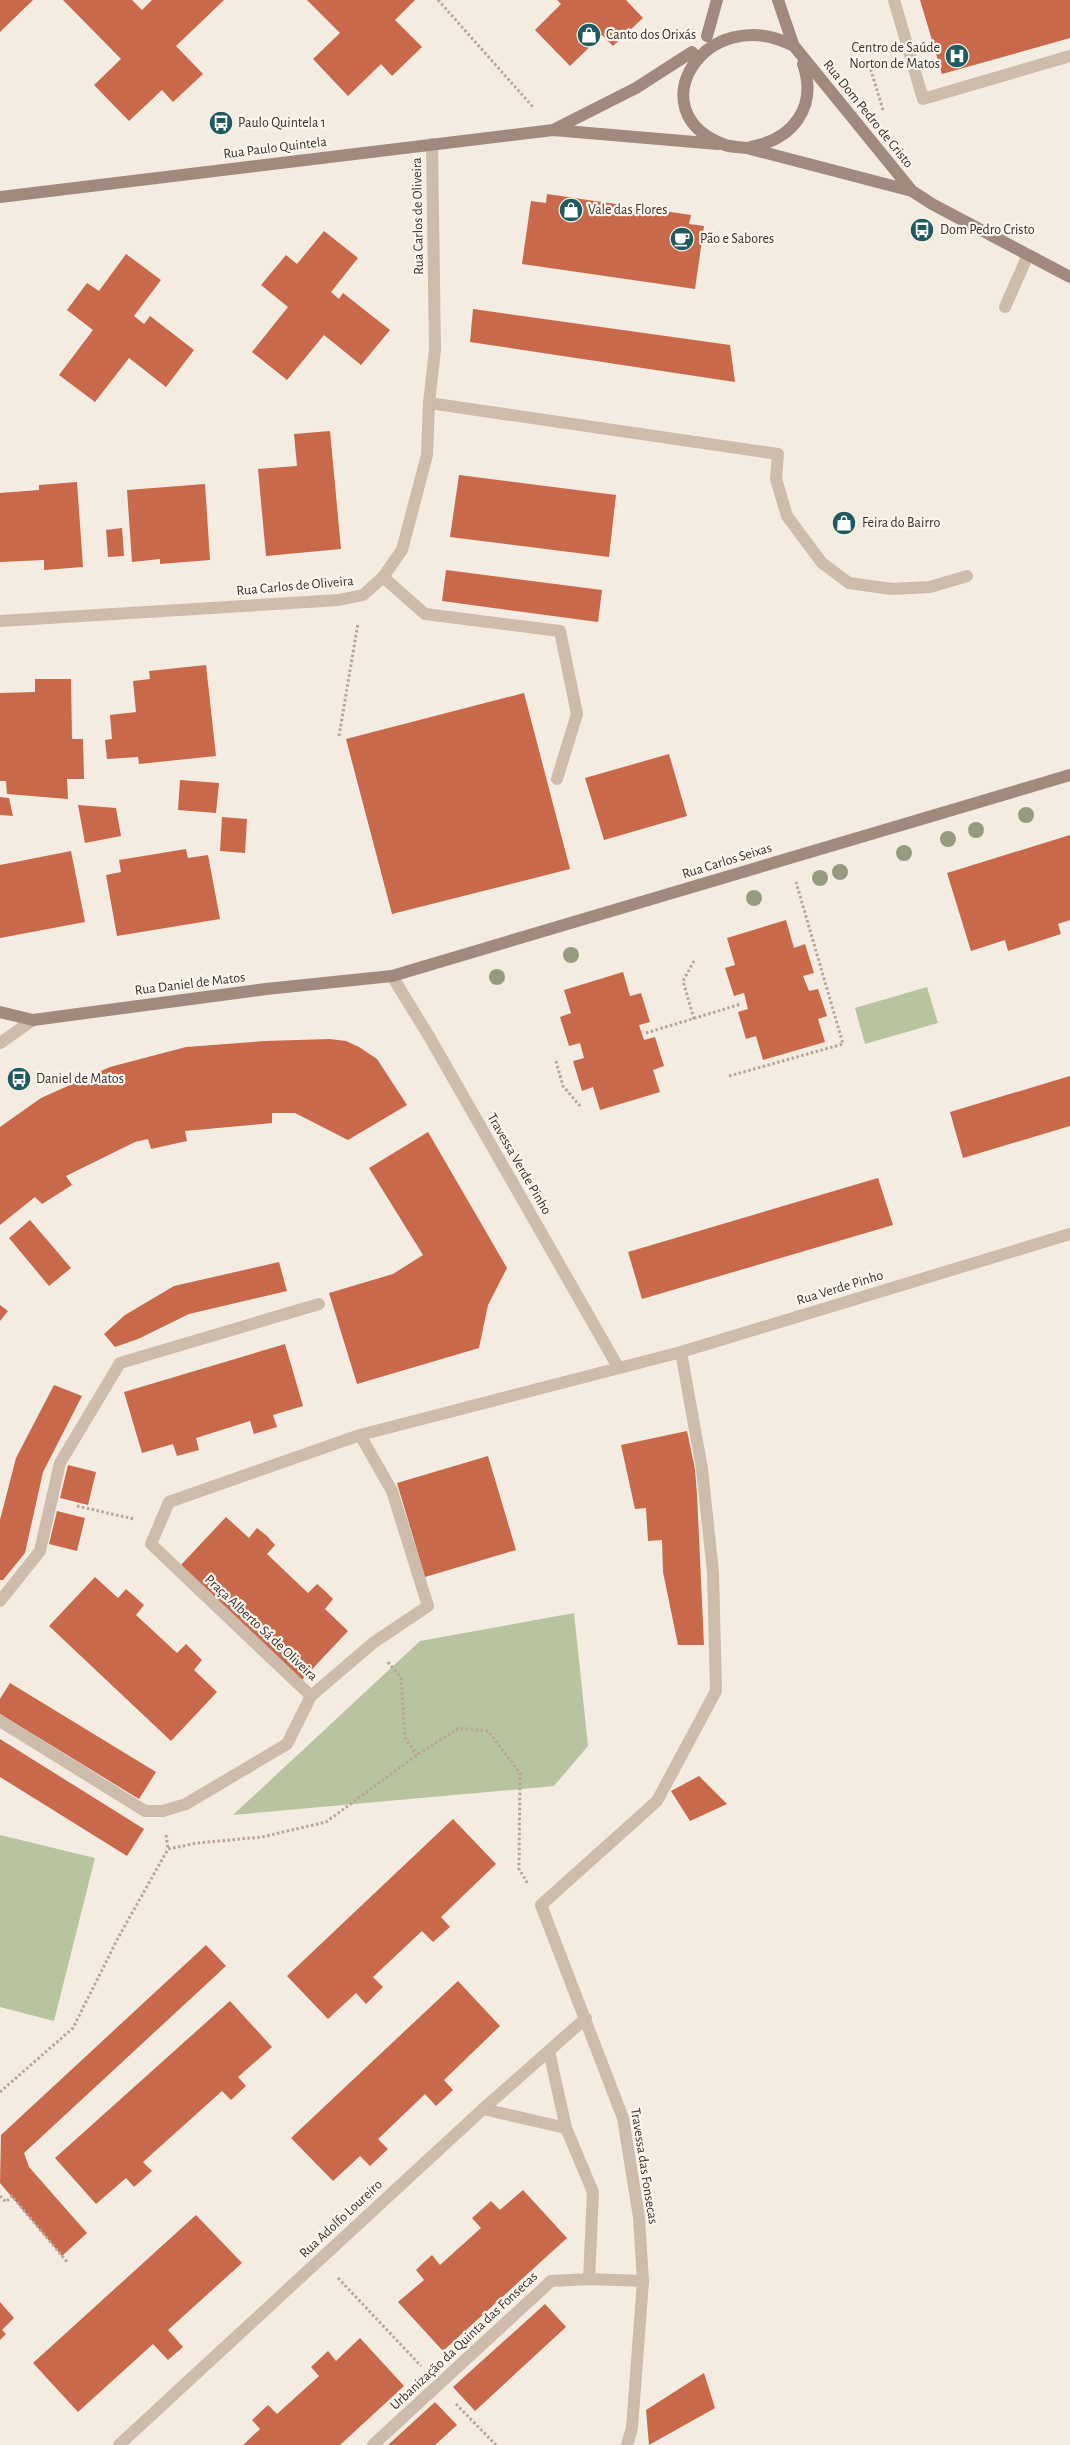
<svg xmlns="http://www.w3.org/2000/svg" width="1070" height="2445" font-family="'Alegreya Sans',sans-serif">
<style>
.green{fill:#b8c4a0}
.building{fill:#c8694b}
.lines{fill:none;stroke-linecap:round;stroke-linejoin:round}
.path{stroke:#b9a596;stroke-width:3;stroke-dasharray:2.5 2.5;stroke-linecap:butt}
.lane{stroke:#cdbbac;stroke-width:12}
.street{stroke:#cdbbac;stroke-width:12}
.secondary{stroke:#a18a7d;stroke-width:12}
.tree{fill:#969b7f}
.labels{text-anchor:middle;dominant-baseline:central;stroke-width:4.5;stroke-linejoin:round;paint-order:stroke}
.poi-label{font-size:14px;fill:#3b302b;stroke:#fbf5ee;text-anchor:start}
.street-label{font-size:14px;fill:#3b302b;stroke:#fbf5ee}
</style>
<rect width="100%" height="100%" fill="#f4ebe1"/>
<!-- green -->
<path class="green" d="M927,987L938,1023L865,1044L855,1008Z
M574,1613L588,1746L554,1786L233,1815L420,1641Z
M0,1835L95,1858L54,2021L0,2007Z"/>
<!-- building -->
<path class="building" d="M0,0H33L0,32Z
M63,0H132L142,10L152,0H224L176,46L203,74L173,102L162,90L129,121L94,85L121,59Z
M307,0H415L395,20L422,47L392,76L381,64L348,96L313,59L340,33Z
M557,0H626L643,18L613,46L602,35L570,66L535,30L561,4Z
M920,0H1070V38L942,74Z
M547,194L691,215L689,224L704,226L695,289L522,264L531,201L546,203Z
M324,231L358,258L331,292L339,299L343,293L390,330L361,365L324,335L287,380L252,352L288,307L261,285L286,255L297,264Z
M126,254L161,280L134,316L144,324L150,316L194,350L166,387L129,358L95,402L59,375L93,330L67,310L87,283L99,291Z
M473,309L730,345L735,382L470,342Z
M330,431L341,549L266,556L258,469L297,466L294,434Z
M459,475L616,495L609,557L450,537Z
M77,482L83,567L44,570V560L0,562V493L39,490V485Z
M205,484L210,560L160,564V559L132,562L127,490Z
M122,528L124,556L108,557L106,530Z
M446,570L602,590L598,622L442,601Z
M206,665L216,756L139,764L138,757L107,759L105,740L112,739L110,715L136,712L133,681L150,679L149,671Z
M35,679H71L72,739H83L84,779H67L68,799L7,794L6,781H0V693L35,692Z
M524,693L570,869L392,914L346,739Z
M669,754L687,816L604,840L585,778Z
M180,780L219,783L216,813L178,810Z
M0,797L9,798L13,816L0,815Z
M78,805L116,808L121,836L85,843Z
M222,817L247,819L245,853L220,851Z
M1070,835V920L1058,924L1061,934L1008,951L1005,940L971,951L947,873Z
M186,849L188,858L208,855L220,919L117,936L106,875L121,872L119,860Z
M71,851L85,922L0,938V865Z
M786,920L794,948L805,944L814,973L803,976L809,991L818,989L827,1016L818,1019L825,1042L763,1060L756,1036L746,1039L738,1012L748,1009L744,993L734,996L725,968L735,965L727,938Z
M623,972L630,996L641,993L650,1022L639,1025L644,1040L655,1037L664,1066L653,1070L660,1092L600,1110L593,1087L582,1091L573,1061L584,1058L580,1043L569,1046L560,1017L571,1013L564,990Z
M330,1039L346,1041L359,1047L377,1059L407,1105L348,1140L295,1113H272V1123L185,1131L187,1141L151,1149L148,1139L135,1142L66,1176L72,1185L42,1204L35,1197L0,1225V1127L41,1098L110,1067L186,1047L265,1041Z
M1070,1076V1126L963,1158L950,1112Z
M428,1132L507,1268L488,1305L479,1348L357,1384L329,1293L393,1274L423,1255L369,1168Z
M878,1178L893,1225L642,1299L628,1252Z
M30,1220L71,1268L49,1286L9,1238Z
M279,1262L287,1291L189,1314L138,1339L115,1347L104,1334L125,1315L174,1286Z
M0,1305L8,1311L0,1321Z
M285,1344L303,1406L273,1415L277,1427L254,1434L250,1421L196,1438L199,1450L177,1456L173,1444L142,1453L124,1392Z
M54,1385L82,1396L43,1472L25,1553L3,1580H0V1520L16,1458Z
M687,1431L695,1469L697,1494L704,1645H678L663,1572L662,1540L648,1541L646,1508L635,1509L621,1445Z
M488,1456L516,1550L425,1577L397,1483Z
M68,1465L96,1472L88,1505L60,1498Z
M57,1511L85,1518L77,1551L49,1544Z
M226,1517L249,1538L257,1528L267,1536L275,1545L267,1554L308,1593L317,1584L325,1591L333,1599L325,1609L348,1631L302,1680L180,1566Z
M95,1577L118,1598L126,1589L144,1605L136,1615L177,1653L186,1644L202,1660L194,1670L217,1692L171,1741L49,1626Z
M10,1683L156,1772L139,1799L0,1714V1699Z
M0,1739L144,1829L127,1856L0,1777Z
M699,1776L727,1804L690,1821L671,1791Z
M453,1819L496,1864L441,1917L450,1927L433,1942L422,1931L373,1977L383,1987L366,2004L356,1993L328,2019L287,1976Z
M206,1945L226,1966L24,2153L29,2167L87,2233L62,2256L0,2183L1,2135Z
M458,1981L500,2026L444,2080L453,2090L436,2106L425,2094L378,2139L388,2149L370,2166L360,2156L333,2181L291,2138Z
M230,2001L272,2047L238,2077L246,2086L231,2100L222,2091L143,2162L152,2171L134,2187L126,2178L96,2204L55,2158Z
M523,2190L567,2238L443,2351L398,2302L424,2280L416,2270L423,2263L432,2255L440,2265L481,2228L472,2218L491,2201L500,2210Z
M196,2215L242,2263L168,2330L183,2347L168,2360L153,2344L78,2412L33,2363Z
M0,2302L14,2318L2,2330L6,2334L0,2340Z
M545,2304L566,2327L475,2411L453,2387Z
M360,2338L404,2386L340,2445H243L260,2429L252,2420L268,2405L277,2414L319,2376L311,2367L328,2351L336,2361Z
M704,2373L715,2408L649,2445L646,2410Z
M435,2402L457,2425L435,2445H388Z"/>
<g class="lines">
<!-- path -->
<path class="path" d="M438,0L533,107
M883,110L869,64L885,62
M339,736L358,623
M694,1019L683,981L694,961
M646,1033L741,1004
M556,1061L563,1086L580,1106
M729,1076L843,1044L796,882
M77,1506L134,1519
M388,1662L401,1678L405,1738L417,1755
M166,1835L168,1849
M0,2092L73,2028L118,1938L168,1849L197,1843L262,1837L326,1822L417,1755L459,1728L488,1731L520,1773L519,1869L528,1884
M0,2196L6,2202L12,2196L68,2263
M338,2278L421,2366
M456,2404L496,2445"/>
<!-- lane -->
<path class="lane" d="M894,0L923,99L1070,56
M1005,307L1028,255
M429,403L778,454L776,479L787,516L822,563L849,583L892,589L930,587L967,576
M383,577L425,614L560,631L577,714L557,779
M0,1601L40,1551L60,1463L120,1363L319,1304
M0,1721L145,1811H163L186,1804L287,1744L311,1696
M549,2051L566,2128L593,2192L589,2279
M483,2109L566,2128
M373,2445L551,2281L589,2279L643,2281"/>
<!-- street -->
<path class="street" d="M0,621L339,600L363,595L383,577L402,550L427,455L429,403L435,350L432,144
M392,976L430,1038L618,1367
M0,1043L33,1020
M360,1435L392,1491L428,1606L373,1643L311,1696L151,1544L169,1502L360,1435L681,1352L1070,1234
M119,2445L483,2109L586,2018
M627,2445L632,2428L643,2281L639,2217L623,2118L541,1905L657,1801L716,1691L713,1572L702,1469L681,1352"/>
<!-- secondary -->
<path class="secondary" d="M778,0L793,44
M707,36L717,0
M553,130L636,88L692,52
M751,147C793,139 818,107 803,64
M912,191L747,148C740,147 731,147 725,145C635,112 706,0 794,46L912,191L932,204L1070,277
M0,197L553,130L718,144
M0,1012L33,1020L266,989L392,976L1070,775"/>
</g>
<!-- trees -->
<g class="tree">
<circle cx="1026" cy="815" r="8"/>
<circle cx="976" cy="830" r="8"/>
<circle cx="948" cy="839" r="8"/>
<circle cx="904" cy="853" r="8"/>
<circle cx="840" cy="872" r="8"/>
<circle cx="820" cy="878" r="8"/>
<circle cx="754" cy="898" r="8"/>
<circle cx="571" cy="955" r="8"/>
<circle cx="497" cy="977" r="8"/>
</g>
<!-- icons -->
<defs>
<g id="shop-disc" transform="scale(1.25)"><circle r="9.5" fill="#1f5a5e" stroke="#fbf5ee"/><path d="M-5-2.5h2.3a2.7 3.5 0 0 1 5.4 0H5L5.5 6h-11ZM-1.5-2.5h3a1.5 2.3 0 0 0-3 0Z" fill="#fff"/></g>
<g id="hospital-disc" transform="scale(1.25)"><circle r="9.5" fill="#1f5a5e" stroke="#fbf5ee"/><path d="M-5-5h3v3.5h4V-5h3V5h-3V1.5h-4V5h-3Z" fill="#fff"/></g>
<g id="bus-disc" transform="scale(1.25)"><circle r="9.5" fill="#1f5a5e" stroke="#fbf5ee"/><path d="M-5-6H5V4H4V6H2V4H-2V6H-4V4H-5ZM-3.5-4V0h7V-4ZM-3.5 1.2v1.5H-2V1.2ZM2 1.2v1.5H3.5V1.2Z" fill="#fff"/></g>
<g id="cafe-disc" transform="scale(1.25)"><circle r="9.5" fill="#1f5a5e" stroke="#fbf5ee"/><path d="M-5.5-4.5H6V0H3Q3 3.5 0 3.5H-2.5Q-5.5 3.5-5.5 0ZM3-3.2v2h1.7v-2ZM-6 4.5H4V6H-6Z" fill="#fff"/></g>
</defs>
<g fill-rule="evenodd">
<use href="#shop-disc" x="589" y="35"/>
<use href="#hospital-disc" x="957" y="56"/>
<use href="#bus-disc" x="221" y="123"/>
<use href="#shop-disc" x="571" y="210"/>
<use href="#bus-disc" x="922" y="230"/>
<use href="#cafe-disc" x="682" y="239"/>
<use href="#shop-disc" x="844" y="523"/>
<use href="#bus-disc" x="19" y="1079"/>
</g>
<g class="labels">
<!-- poi labels -->
<g class="poi-label">
<text x="606" y="35">Canto dos Orixás</text>
<text x="940" y="48" text-anchor="end">Centro de Saúde<tspan x="940" dy="16">Norton de Matos</tspan></text>
<text x="238" y="123">Paulo Quintela 1</text>
<text x="588" y="210">Vale das Flores</text>
<text x="940" y="230">Dom Pedro Cristo</text>
<text x="700" y="239">Pão e Sabores</text>
<text x="862" y="523">Feira do Bairro</text>
<text x="36" y="1079">Daniel de Matos</text>
</g>
<!-- street labels -->
<g class="street-label">
<text transform="translate(868 114) rotate(51)">Rua Dom Pedro de Cristo</text>
<text transform="translate(275 148) rotate(-7)">Rua Paulo Quintela</text>
<text transform="translate(418 216) rotate(-91)">Rua Carlos de Oliveira</text>
<text transform="translate(295 586) rotate(-5)">Rua Carlos de Oliveira</text>
<text transform="translate(727 861) rotate(-17)">Rua Carlos Seixas</text>
<text transform="translate(190 984) rotate(-7)">Rua Daniel de Matos</text>
<text transform="translate(519 1164) rotate(60)">Travessa Verde Pinho</text>
<text transform="translate(840 1288) rotate(-17)">Rua Verde Pinho</text>
<text transform="translate(261 1628) rotate(43)">Praça Alberto Sá de Oliveira</text>
<text transform="translate(644 2166) rotate(81)">Travessa das Fonsecas</text>
<text transform="translate(341 2219) rotate(-43)">Rua Adolfo Loureiro</text>
<text transform="translate(464 2341) rotate(-43)">Urbanização da Quinta das Fonsecas</text>
</g>
</g>
</svg>
